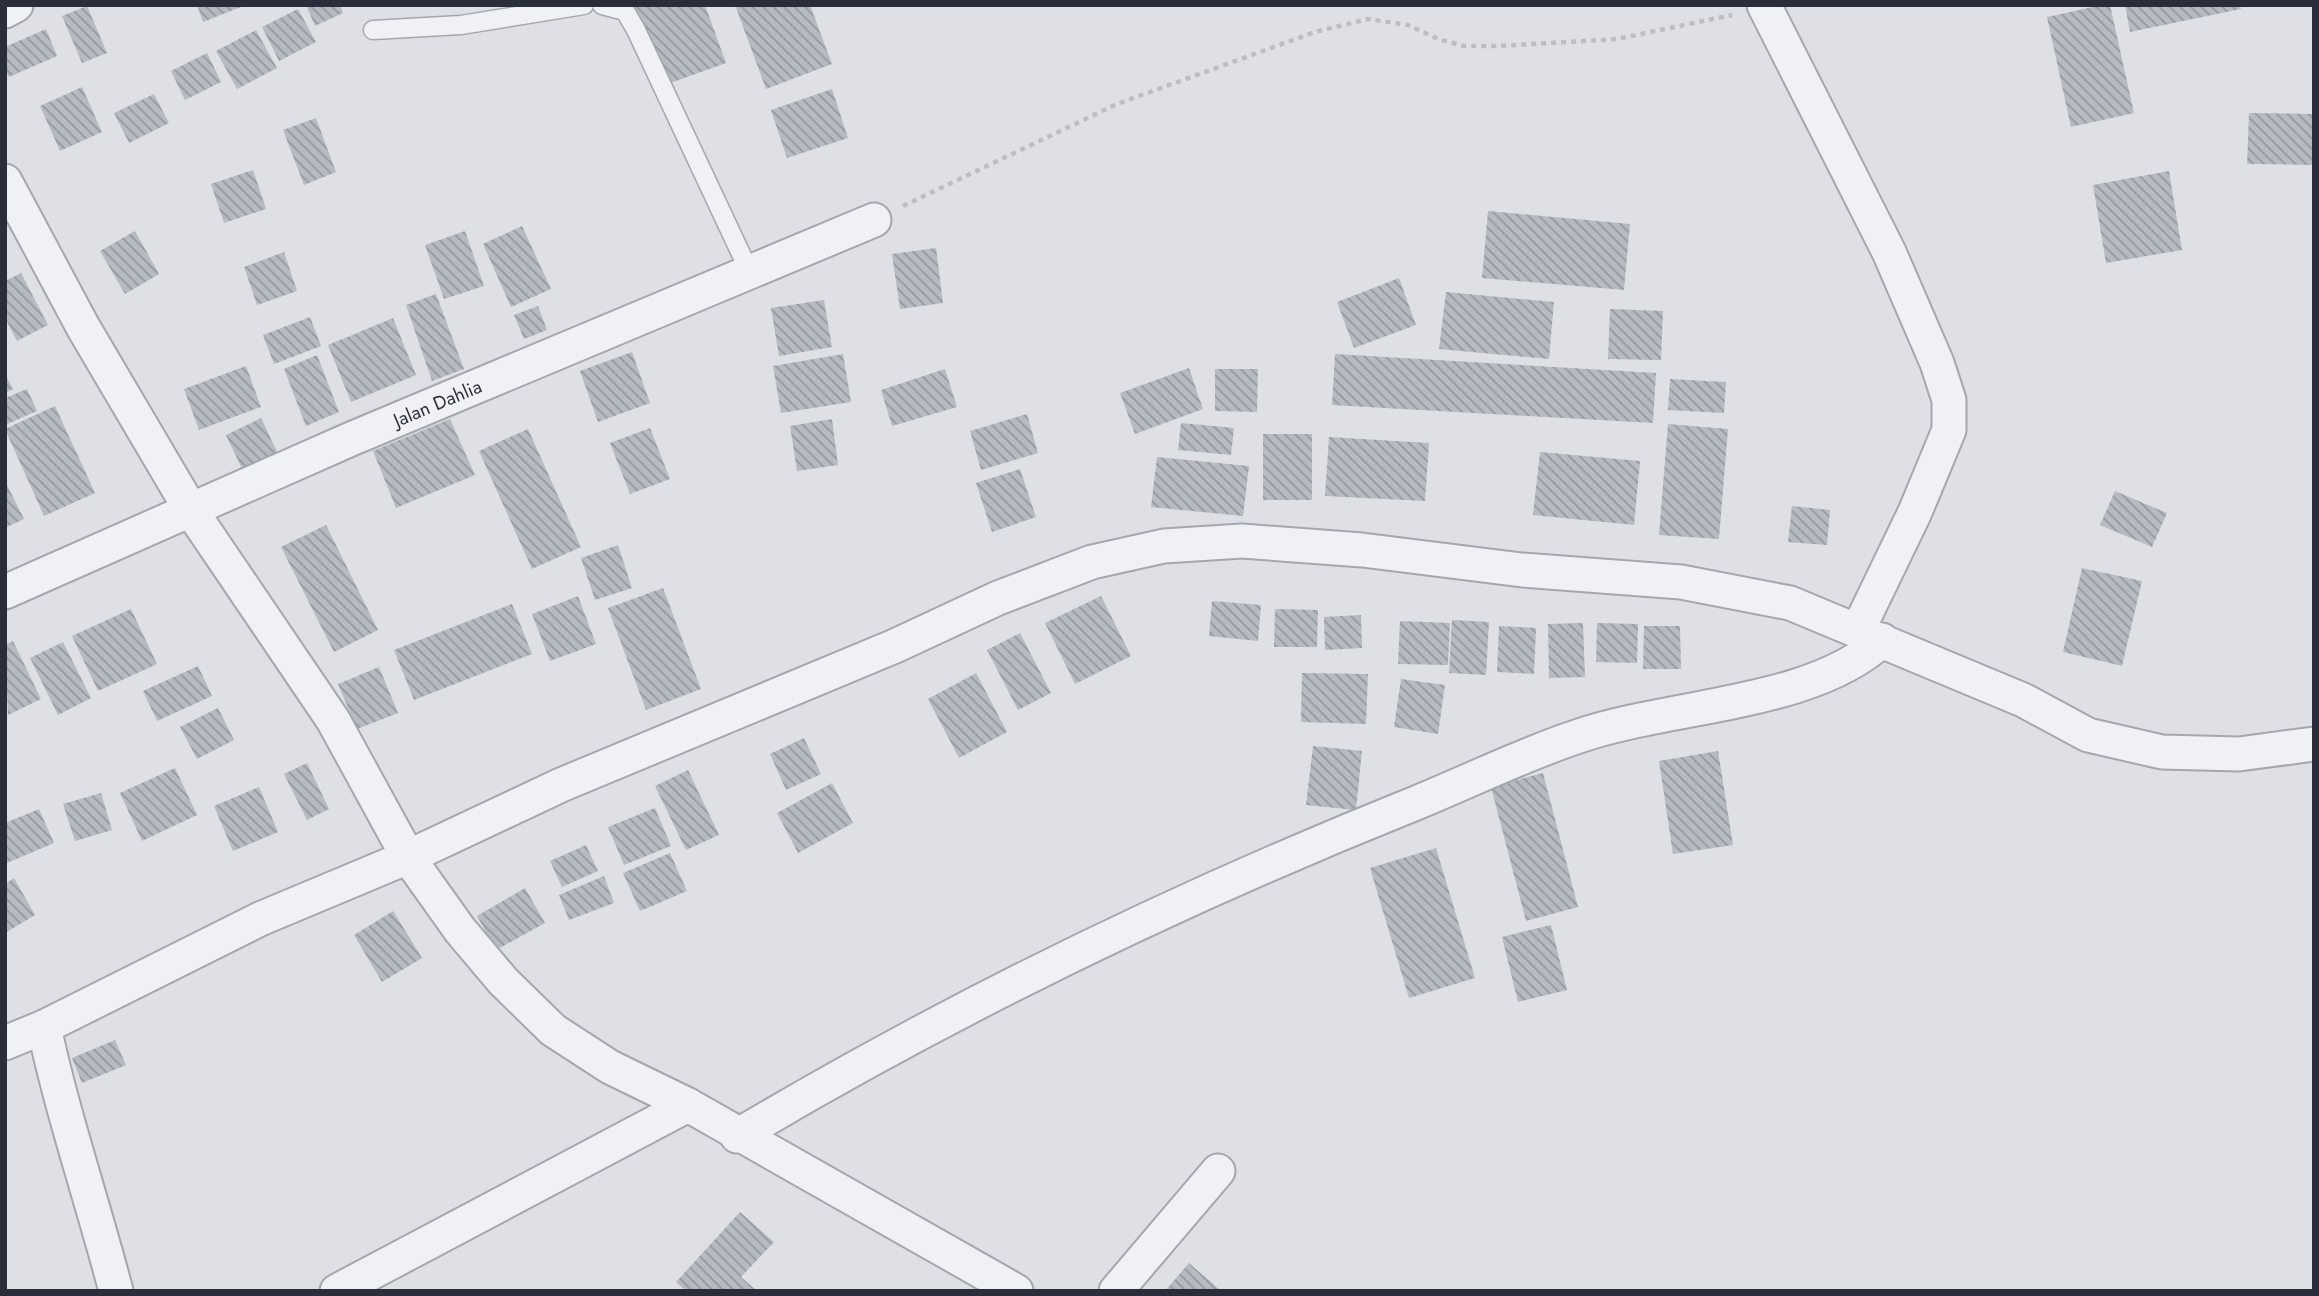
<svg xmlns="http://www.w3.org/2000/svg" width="2319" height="1296" font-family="Jost,sans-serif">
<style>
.building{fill:url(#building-back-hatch)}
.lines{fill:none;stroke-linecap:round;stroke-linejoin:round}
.lane-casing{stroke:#a4a7ae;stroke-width:21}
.street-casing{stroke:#a4a7ae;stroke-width:37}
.path{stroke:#bcbec4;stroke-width:4.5;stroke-dasharray:5 5;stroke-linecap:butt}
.lane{stroke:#f0f1f4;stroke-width:18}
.street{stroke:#f0f1f4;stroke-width:33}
.labels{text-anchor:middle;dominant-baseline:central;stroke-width:5;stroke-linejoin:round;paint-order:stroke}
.street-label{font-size:19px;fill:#292e3a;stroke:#edeff3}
</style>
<defs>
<pattern id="building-back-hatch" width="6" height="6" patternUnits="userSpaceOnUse" patternTransform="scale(1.75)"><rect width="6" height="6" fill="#b6bac1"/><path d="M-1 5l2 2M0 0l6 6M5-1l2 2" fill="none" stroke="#94989e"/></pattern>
</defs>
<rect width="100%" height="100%" fill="#dee0e5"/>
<!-- building -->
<path class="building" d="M197,5H246L203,22Z
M306,5H340L343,13L315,26Z
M634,5H705L726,63L662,86Z
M735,5H810L832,64L766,89Z
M2102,5H2110L2134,113L2071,127L2047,17Z
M2125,5H2240L2241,9L2130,32Z
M87,6L107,53L82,63L62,16Z
M298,9L316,42L279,61L262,27Z
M46,29L57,56L9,77L5,69V47Z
M256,30L277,68L237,89L216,51Z
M207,53L221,82L185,100L171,71Z
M82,87L102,132L60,151L40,106Z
M832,89L848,138L787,158L771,110Z
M154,94L169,123L129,143L114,113Z
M2249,113L2314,114V165L2247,164Z
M316,118L336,172L304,185L283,130Z
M253,170L266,209L224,223L211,184Z
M2169,171L2182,250L2106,263L2093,185Z
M1488,211L1630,224L1624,290L1482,278Z
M522,226L551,289L511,307L483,244Z
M135,231L159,274L125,294L100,251Z
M465,231L484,286L444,299L425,245Z
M936,248L943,303L900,309L892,254Z
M284,252L297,291L257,305L244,267Z
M21,273L48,325L17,341L5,318V281Z
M1399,278L1416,325L1354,348L1337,302Z
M1446,292L1554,302L1549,359L1439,349Z
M436,294L464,369L432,381L406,305Z
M824,300L832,347L779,356L771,308Z
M538,306L547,330L524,339L514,315Z
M1610,309L1663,311L1661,360L1608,359Z
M310,317L321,346L274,364L263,335Z
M393,318L416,375L351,402L328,345Z
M632,352L650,403L598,422L580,371Z
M843,354L851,402L781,413L773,366Z
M1335,354L1656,373L1653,423L1332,405Z
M317,355L339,412L306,426L284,369Z
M246,366L261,407L199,430L184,389Z
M1189,368L1203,409L1135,434L1120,393Z
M945,369L957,407L892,426L881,390Z
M1215,369H1258L1257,412L1215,411Z
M5,374L13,389L5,393Z
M1670,379L1726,382L1724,413L1668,410Z
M27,389L37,411L5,425V398Z
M55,406L95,493L44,516L5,429Z
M1027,414L1038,453L981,470L970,431Z
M261,418L280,458L245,475L226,435Z
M450,419L475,475L396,508L373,451Z
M832,419L838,465L797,471L790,426Z
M1181,423L1234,428L1231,455L1178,450Z
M1668,424L1728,429L1719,539L1659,535Z
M650,428L670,479L630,494L610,443Z
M528,429L581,547L532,569L479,451Z
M1263,434H1312V500H1263Z
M1329,437L1429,443L1425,501L1325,496Z
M1540,452L1640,461L1634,525L1533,515Z
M1157,457L1249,466L1243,516L1151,507Z
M1020,469L1036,517L992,532L976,483Z
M5,481L24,519L5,528Z
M2115,491L2167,513L2152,547L2100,525Z
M1792,506L1830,510L1827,545L1788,542Z
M326,525L378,630L334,652L281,547Z
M618,545L632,588L595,600L581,558Z
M2082,568L2142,581L2122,666L2063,652Z
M663,588L701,689L646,710L608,608Z
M578,596L596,644L550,661L532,614Z
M1101,596L1131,656L1075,684L1045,623Z
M1212,601L1261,605L1258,641L1209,636Z
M512,604L532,654L414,700L394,650Z
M131,609L157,664L98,691L72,636Z
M1275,609L1318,610L1317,647H1274Z
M1361,615L1362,648L1325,650L1324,617Z
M1452,620L1489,622L1486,675L1449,673Z
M1400,621L1450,623L1448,665L1398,664Z
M1583,623L1585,677L1549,678L1548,624Z
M1597,623L1638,624L1637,663L1596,662Z
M1499,626L1536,628L1534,674L1497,672Z
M1644,626H1680L1681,669H1643Z
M1020,633L1051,693L1018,710L987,650Z
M13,641L41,699L8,715L5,645Z
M63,642L91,698L58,715L30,658Z
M198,666L212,696L157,721L143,691Z
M379,667L398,713L357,729L338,684Z
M976,673L1007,732L959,758L928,699Z
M1302,673L1368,674L1366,724L1301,722Z
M1401,679L1445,685L1438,734L1394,727Z
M218,708L234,740L197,759L180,727Z
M804,738L821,774L786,790L770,754Z
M1313,746L1362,751L1356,810L1306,805Z
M1718,751L1733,845L1673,854L1659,761Z
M307,763L329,809L307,820L284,774Z
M175,768L197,815L142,841L120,793Z
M688,770L719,835L686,850L655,786Z
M1543,773L1578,907L1526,921L1491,787Z
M832,783L853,823L798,853L777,813Z
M259,787L278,832L233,851L214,806Z
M101,793L112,830L75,841L63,804Z
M655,808L671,846L624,865L608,827Z
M39,809L54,843L7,863L5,823Z
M586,845L598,871L562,887L550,861Z
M1436,848L1475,978L1409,998L1370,868Z
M670,853L687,891L640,911L623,873Z
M604,876L614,903L569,920L559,895Z
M14,878L35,915L5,933V884Z
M525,888L545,923L496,950L477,916Z
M393,911L422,958L382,982L354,935Z
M1551,925L1567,990L1518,1002L1502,937Z
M115,1040L126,1065L82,1083L72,1058Z
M740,1212L774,1242L741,1277L757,1291H686L676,1282Z
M1189,1263L1221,1291H1165Z"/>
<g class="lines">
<!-- lane casing -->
<g class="lane-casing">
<path id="lane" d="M602,5L625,11L636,30L750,273
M373,30L461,25L584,5"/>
</g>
<!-- street casing -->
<g class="street-casing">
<g id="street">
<path d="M1764,5L1889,252L1937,363L1949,400V430L1915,512L1858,630"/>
<path d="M5,11L16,5"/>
<path d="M5,181L83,327L192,512L333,720L408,857L460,930L503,981L553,1030L610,1067L688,1105L1016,1291"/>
<path id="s1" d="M5,592L351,439L874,220"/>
<path d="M44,1027C63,1116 93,1203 116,1291"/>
<path d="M5,1043L44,1027L260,919L408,857L561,785L895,646L998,598L1092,562L1164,546L1242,541L1362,550L1522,570L1681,582L1790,603L2023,700L2088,735L2162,752L2239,754L2314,744"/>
<path d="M737,1136C954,1007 1181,897 1416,803C1470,781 1524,754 1579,736C1668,705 1814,705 1882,640"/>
<path d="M337,1291L688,1105"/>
<path d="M1116,1291L1218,1171"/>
</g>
</g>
<!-- path -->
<path class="path" d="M903,206L1117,104L1315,32L1368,19L1408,25L1438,39L1464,46H1499L1617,39L1732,15"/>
<!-- lane -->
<use href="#lane" class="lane"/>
<!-- street -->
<use href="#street" class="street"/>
</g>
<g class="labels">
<!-- street labels -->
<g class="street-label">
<text stroke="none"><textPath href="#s1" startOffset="472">Jalan Dahlia</textPath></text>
</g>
</g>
<!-- border -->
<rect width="2319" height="1296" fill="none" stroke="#292e3a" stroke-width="14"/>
</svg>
